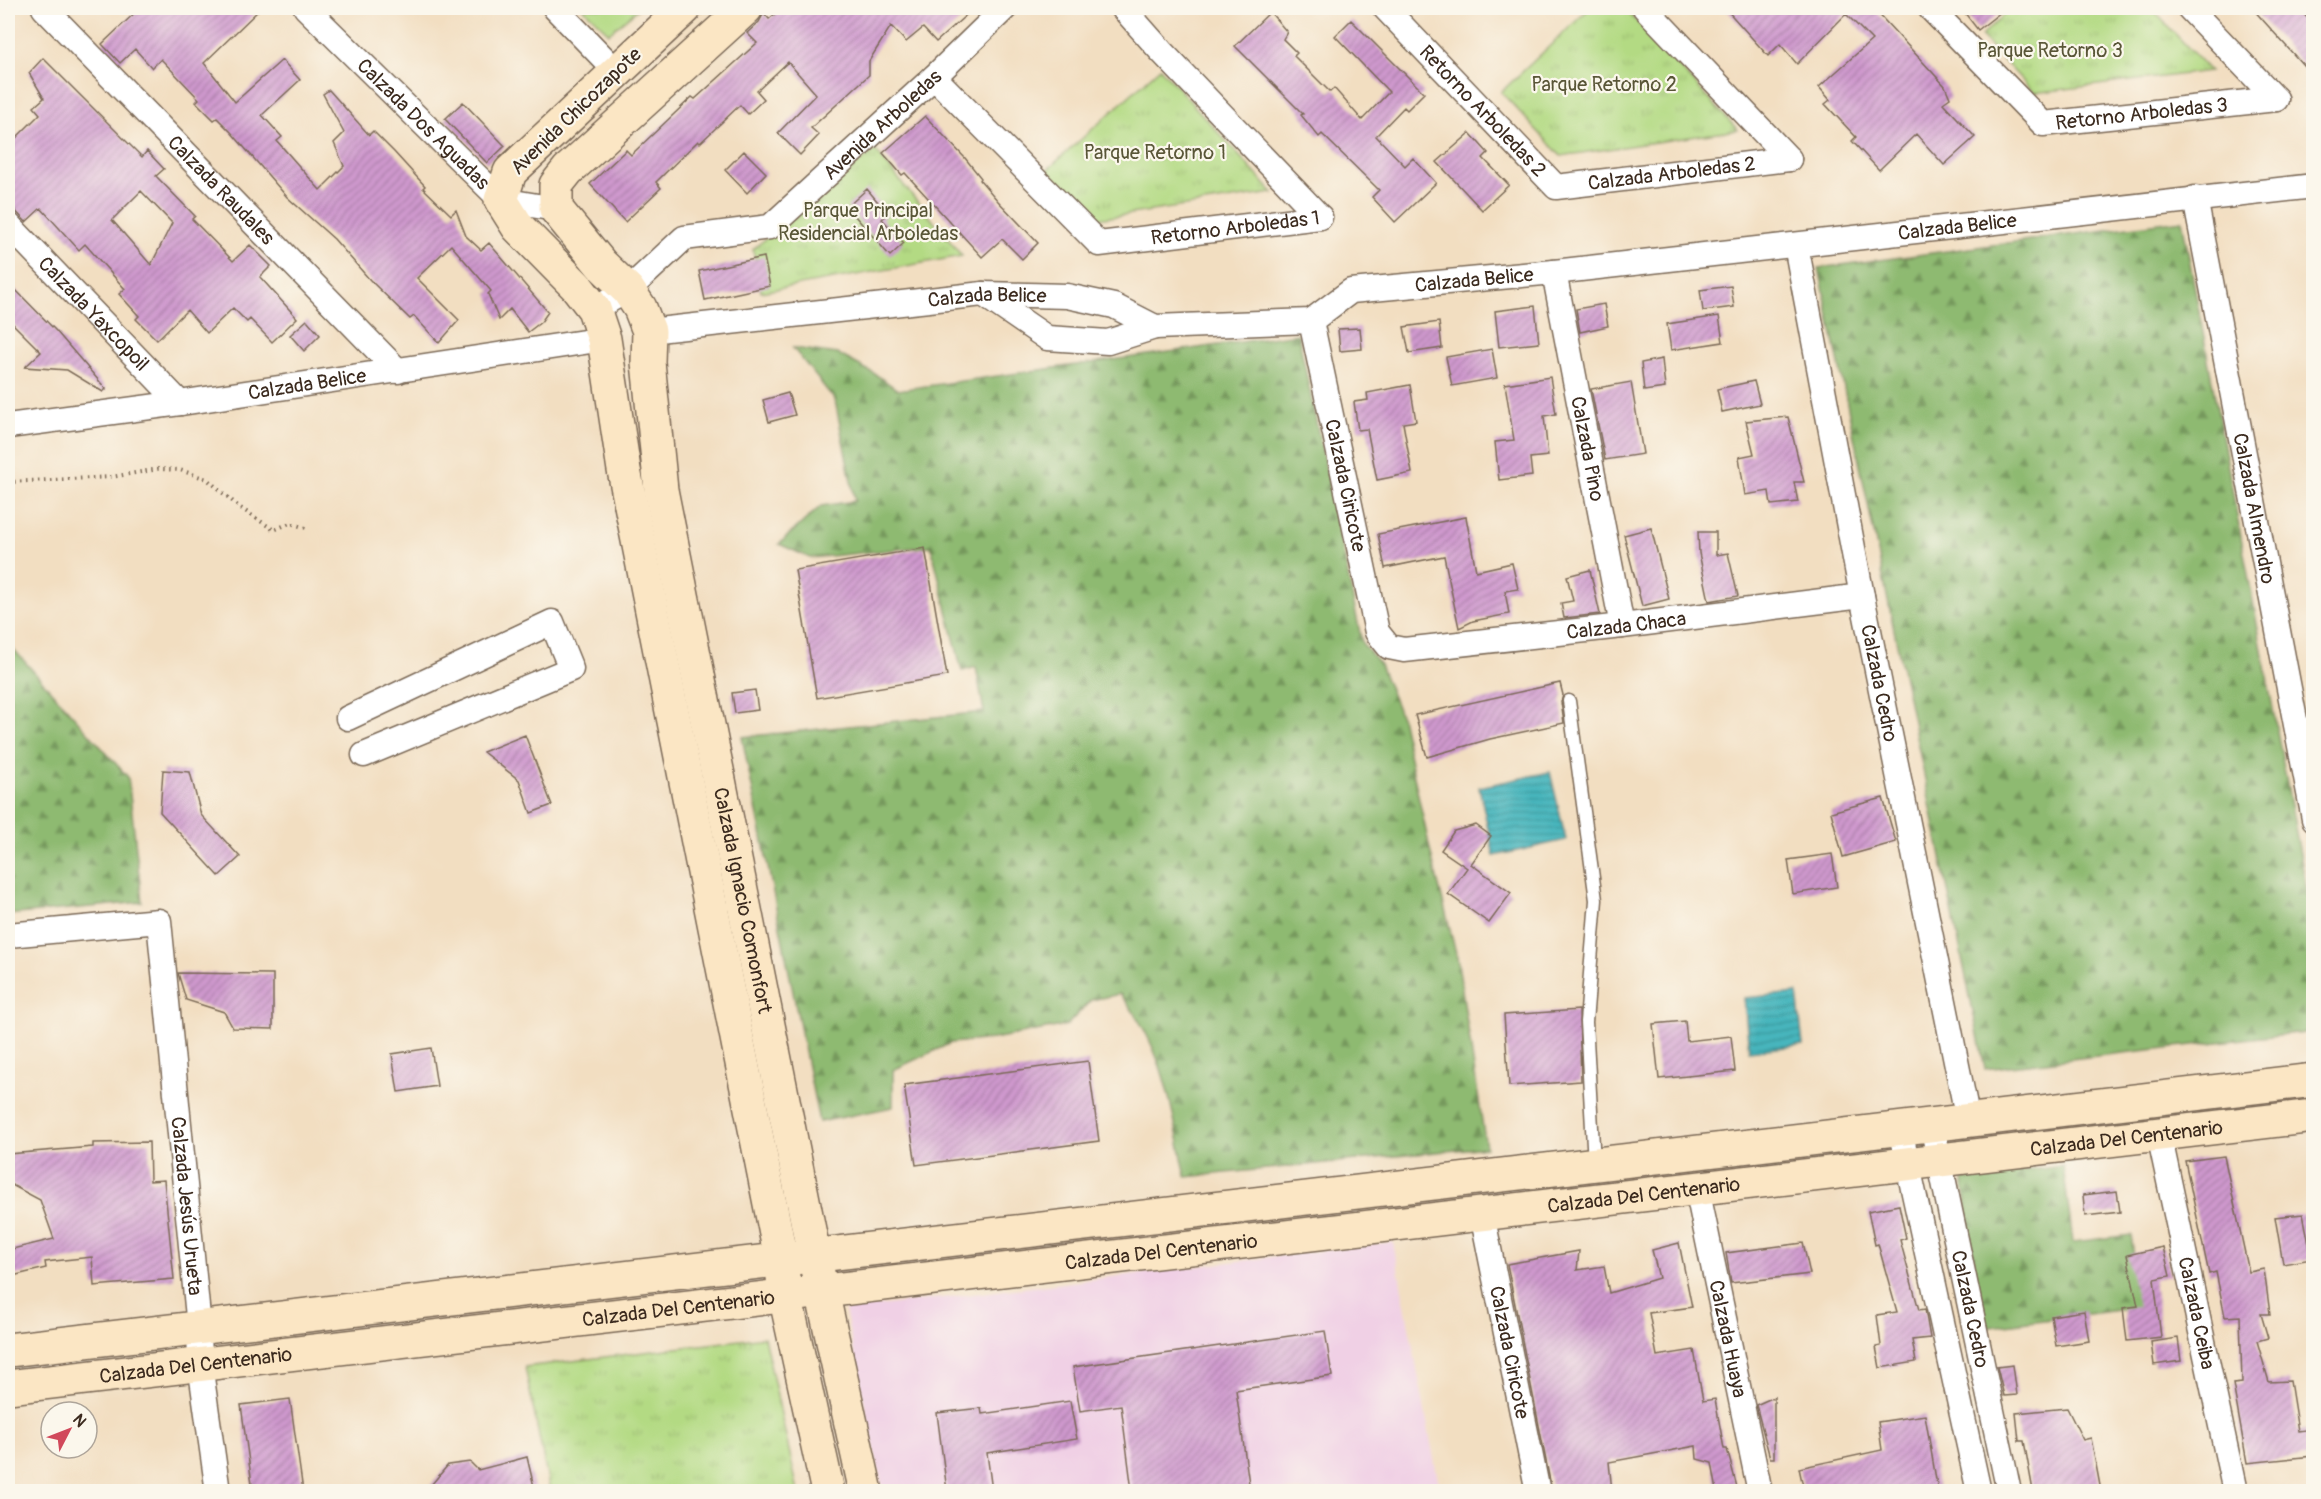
<svg xmlns="http://www.w3.org/2000/svg" width="2321" height="1499" font-family="Pangolin,sans-serif">
<style>
.built{fill:#f0d0e5}
.grass{fill:url(#grass-tufts);stroke:#778250;stroke-width:1.5}
.forest{fill:url(#forest-firs);stroke:#647248;stroke-width:1.5}
.pitch{fill:#b3da83;stroke:#778250;stroke-width:1.5}
.water{fill:url(#water-rules);stroke:#40706e;stroke-width:1.5}
.building{fill:url(#building-hatch);fill-rule:evenodd}
.lines{fill:none;stroke-linecap:round;stroke-linejoin:round}
.lane-casing{stroke:#7b6957;stroke-width:15}
.street-casing{stroke:#7b6957;stroke-width:27}
.secondary-casing{stroke:#7b6957;stroke-width:36}
.path{stroke:#7b6957;stroke-width:4;stroke-dasharray:1.5 4.5;stroke-linecap:butt}
.lane{stroke:#fff;stroke-width:12}
.street{stroke:#fff;stroke-width:24}
.secondary{stroke:#fbe6c4;stroke-width:33}
.labels{text-anchor:middle;dominant-baseline:central;stroke-width:4.5;stroke-linejoin:round;paint-order:stroke}
.park-label{font-size:20px;fill:#595637;stroke:#fbf7ec}
.street-label{font-size:20px;fill:#3b2a1e;stroke:#fbf7ec}
</style>
<defs>
<pattern id="grass-tufts" width="24" height="20" patternUnits="userSpaceOnUse" patternTransform="scale(1.5)"><rect width="24" height="20" fill="#b3da83"/><path d="M3 7l-1-3M5 7V3M7 7l1-3M15 17l-1-3M17 17v-4M19 17l1-3" fill="none" stroke="#9bbb71"/></pattern>
<pattern id="forest-firs" width="22" height="20" patternUnits="userSpaceOnUse" patternTransform="scale(1.5)"><rect width="22" height="20" fill="#8eba71"/><path d="M5 1l3.5 6h-7zM16 11l3.5 6h-7z" fill="#75975c"/></pattern>
<pattern id="water-rules" width="6" height="5" patternUnits="userSpaceOnUse" patternTransform="scale(1.5)"><rect width="6" height="5" fill="#46b6bd"/><path d="M0 2.5h6" fill="none" stroke="#3c9499"/></pattern>
<pattern id="building-hatch" width="6" height="6" patternUnits="userSpaceOnUse" patternTransform="scale(1.5)"><rect width="6" height="6" fill="#cf99ce"/><path d="M-1 1l2-2M0 6l6-6M5 7l2-2" fill="none" stroke="#a97da7"/></pattern>
</defs>
<rect width="100%" height="100%" fill="#fbf7ec"/>
<filter id="ink" filterUnits="userSpaceOnUse"><feTurbulence type="fractalNoise" baseFrequency=".0167" numOctaves="2"/><feDisplacementMap in="SourceGraphic" scale="12" xChannelSelector="R" yChannelSelector="G"/><feConvolveMatrix kernelMatrix="1 2 1 2 8 2 1 2 1" color-interpolation-filters="sRGB"/></filter>
<filter id="wash" filterUnits="userSpaceOnUse"><feTurbulence type="fractalNoise" baseFrequency=".008" numOctaves="4" result="noise"/><feDisplacementMap in="SourceGraphic" scale="24" xChannelSelector="R" yChannelSelector="G"/><feGaussianBlur stdDeviation="1.35" result="paint"/><feColorMatrix in="noise" values="0 0 0 0 0 0 0 0 0 0 0 0 0 0 0 0 0 1.4 0 .05"/><feComposite in="paint" operator="in"/></filter>
<g filter="url(#wash)">
<rect width="100%" height="100%" fill="#f2dec1"/>
<!-- built -->
<path class="built" d="M1393,1242L1440,1491H883L845,1310Z"/>
<!-- grass -->
<path class="grass" d="M1590,8H1624L1738,130L1561,156L1501,92Z
M2012,8H2151L2210,71L2034,93L1981,36Z
M1160,68L1273,193L1090,220L1046,171Z
M875,150L962,256L761,292L753,249Z
M764,1337L798,1491H550L525,1367Z"/>
<!-- forest -->
<path class="forest" d="M2182,220L2313,924V1031L1985,1069L1819,268Z
M1298,334L1362,643L1380,665L1401,717L1433,863L1457,957L1486,1147L1186,1177C1172,1111 1165,1047 1120,994L1091,1000L1067,1025L993,1039L951,1043L893,1070V1107L819,1122L742,737L984,712L976,667L962,671L931,546L810,558L779,544L821,506L855,501L835,400L793,348L838,354L875,374L898,390Z
M8,643L128,777L142,902L8,915Z
M2063,1166L2073,1242L2131,1235L2141,1307L1983,1328L1963,1179Z"/>
<!-- pitch -->
<path class="pitch" d="M583,8H639L609,33Z"/>
<!-- water -->
<path class="water" d="M1550,772L1566,840L1494,856L1479,787Z
M1797,993L1803,1045L1749,1051L1744,998Z"/>
<g id="blocks">
<!-- building -->
<path class="building" d="M140,8H261L204,63L235,102L282,60L300,80L262,115L282,137L277,141L320,190L344,166L334,143L344,133L323,94L329,90L369,135L373,131L394,152L425,186L423,188L451,215L456,210L466,236L481,250L489,243L548,312L541,322L528,332L510,309L499,320L488,294L491,291L451,245L417,278L459,320L439,343L414,316L410,319L370,280L334,239L287,197L231,132L217,118L214,120L196,102L199,99L161,59L152,68L135,49L120,63L102,44Z
M782,8H974L936,42L923,28L906,42L891,26L869,61V75L811,128L819,135L800,155L778,133L816,94L788,62L757,91L764,99L748,114L740,105L700,143L698,141L656,182L661,188L625,222L590,184L626,150L631,155L692,97L695,99L757,43L747,33L759,22L764,13L769,19Z
M1725,8H1873L1945,86L1950,98L1943,103L1975,137L1944,165L1916,134L1879,170L1852,141L1856,137L1825,104L1830,100L1819,87L1872,40L1846,14L1797,64L1780,44L1768,56Z
M1961,8H2006L1978,30Z
M2252,8H2298L2313,24V76Z
M1270,12L1287,32L1283,39L1297,53L1294,56L1330,92L1334,88L1362,120L1389,92L1335,36L1351,20L1424,93L1407,110L1404,107L1376,136L1405,166L1413,158L1436,183L1395,222L1372,197L1379,190L1322,134L1319,137L1301,115L1303,114L1235,46Z
M43,58L142,157L147,151L164,169L156,176L195,216L192,219L233,261L250,245L271,266L260,277L297,318L272,342L250,319L247,322L233,308L207,333L187,310L157,340L136,319L139,316L119,294L125,289L85,244L79,250L41,208L26,222L8,203V146L40,114L34,107L44,98L29,73ZM141,191L172,223L151,265L112,220Z
M463,102L505,146L487,163L445,119Z
M925,116L965,158L981,178L980,180L998,201L1038,243L1022,259L1002,239L982,257L905,173L902,175L883,153Z
M1470,133L1488,153L1483,158L1509,185L1482,210L1437,162Z
M744,151L766,173L747,193L725,170Z
M867,189L888,214L882,219L904,243L890,256L847,207Z
M764,257L770,286L705,300L699,271Z
M8,282L56,331L106,389L103,392L67,370L25,367L41,352L8,319Z
M1731,286L1734,307L1703,311L1700,290Z
M1604,304L1608,326L1580,332L1576,309Z
M1535,306L1539,343L1499,347L1495,311Z
M1719,316L1723,342L1671,350L1667,324Z
M307,320L320,335L304,351L290,335Z
M1439,322L1442,348L1409,353L1404,327Z
M1360,328L1362,349L1340,351L1338,329Z
M1492,349L1497,378L1452,386L1446,357Z
M1662,359L1665,388L1644,391L1641,363Z
M1550,377L1556,414L1544,416L1548,456L1530,458L1532,476L1499,480L1495,442L1514,440L1505,384Z
M1754,381L1760,404L1722,412L1717,389Z
M1631,382L1643,454L1605,460L1591,389Z
M1410,385L1416,421L1403,423L1412,473L1377,480L1367,429L1358,430L1354,402L1368,400L1367,393Z
M788,393L795,415L769,422L763,400Z
M1788,417L1804,482H1794L1798,502L1771,505L1769,491L1745,495L1739,457L1754,454L1746,421Z
M1466,517L1476,571L1512,563L1518,589L1505,591L1509,614L1473,621L1459,628L1444,556L1385,568L1378,534Z
M1651,528L1669,599L1642,606L1624,535Z
M1698,532H1716V555L1728,553L1738,596L1709,601L1699,553Z
M925,548L947,676L817,698L795,570Z
M1590,570L1600,614L1564,618L1561,603L1573,601L1567,576Z
M1560,683L1563,695L1561,702L1564,723L1490,739L1427,757L1415,715Z
M755,690L758,710L735,713L732,693Z
M525,735L552,805L531,813L519,780L483,752Z
M163,770L190,772L201,815L240,857L219,876L160,812Z
M1883,798L1896,842L1843,857L1831,812Z
M1476,825L1491,836L1471,864L1511,893L1489,923L1448,894L1467,868L1441,850L1454,831Z
M1832,854L1837,887L1793,894L1788,860Z
M178,973L273,974V1029L233,1028L224,1012L186,1000Z
M1579,1010L1581,1081L1509,1086L1504,1015Z
M1685,1021L1687,1041L1731,1036L1735,1071L1659,1079L1653,1024Z
M431,1048L437,1086L398,1092L392,1054Z
M1088,1061L1099,1141L916,1165L904,1085Z
M149,1142L150,1181L164,1180L174,1279L94,1286L92,1257L45,1262L46,1268L8,1277V1250L54,1239L40,1200L8,1183V1154L93,1147V1143Z
M2224,1156L2249,1272L2264,1269L2270,1314H2261L2268,1338L2257,1341L2269,1382L2290,1381L2298,1431L2313,1429V1456L2247,1463L2233,1384L2242,1383L2240,1316L2225,1317L2216,1272L2209,1274L2185,1161Z
M2117,1191L2120,1212L2085,1216L2083,1195Z
M1899,1205L1906,1238L1900,1240L1919,1310L1925,1309L1930,1338L1912,1340L1916,1362L1880,1368L1876,1347L1881,1346L1877,1315L1897,1312L1878,1244L1875,1245L1868,1211Z
M2303,1214L2312,1259L2283,1264L2275,1217Z
M1679,1243L1692,1307L1649,1313L1657,1356L1694,1350L1703,1401L1715,1399L1724,1449H1727L1738,1491H1717L1712,1463L1697,1459L1696,1446L1609,1462L1612,1491H1552L1507,1264L1579,1251L1577,1270L1604,1266L1609,1293L1659,1278L1652,1250Z
M1803,1243L1810,1274L1731,1283L1726,1253Z
M2163,1247L2170,1276L2154,1279L2161,1337L2127,1341L2123,1308L2138,1306L2127,1255Z
M2084,1311L2089,1341L2056,1346L2051,1316Z
M1325,1331L1332,1376L1236,1390L1250,1491H1132L1121,1405L1080,1411L1073,1367Z
M2178,1338L2181,1361L2154,1365L2151,1342Z
M2013,1365L2017,1395L2004,1396L1997,1367Z
M1774,1397V1458H1770L1756,1405Z
M290,1399L303,1491H253L241,1405Z
M1070,1401L1077,1439L987,1453L992,1491H947L937,1413L981,1408L982,1414Z
M2067,1408L2083,1440L2091,1438L2101,1491H2033L2024,1441H2019L2016,1413Z
M1925,1415L1938,1491H1804L1799,1468L1882,1450L1878,1422Z
M527,1457L535,1491H426L448,1465L470,1462L478,1470Z"/>
</g>
</g>
<g filter="url(#ink)">
<use href="#blocks" fill-opacity="0" stroke="#7b6957" stroke-width="1.5"/>
<g class="lines">
<!-- lane casing -->
<g class="lane-casing">
<path id="lane" d="M1569,701L1596,900L1586,1022L1594,1163"/>
</g>
<!-- street casing -->
<g class="street-casing">
<g id="street">
<path id="s1" d="M44,8L398,371"/>
<path id="s2" d="M306,8L501,200L556,209"/>
<path d="M555,8L616,71"/>
<path d="M1123,8L1161,51L1320,217"/>
<path id="s3" d="M1385,8L1556,187L1789,159"/>
<path d="M1645,8L1789,159"/>
<path id="s4" d="M1930,8L2043,124L2276,99"/>
<path d="M2189,8L2276,99"/>
<path id="s5" d="M934,77L1099,244L1320,217"/>
<path id="s6" d="M2195,198L2314,819"/>
<path id="s7" d="M8,224L180,403"/>
<path id="s8" d="M1796,245L1862,596L1968,1120"/>
<path id="s9" d="M1554,272L1622,626"/>
<path d="M983,294L1047,338L1108,342L1155,327"/>
<path id="s10" d="M594,309L628,290L684,238L770,227L934,77L1005,8"/>
<path id="s11" d="M1311,321L1377,632L1389,647L1404,650L1622,626L1862,596"/>
<path id="s12" d="M649,331L983,294L1067,296L1114,306L1155,327L1311,321L1351,291L1554,272L2314,186"/>
<path id="s13" d="M8,426L180,403L604,339"/>
<path d="M348,718L552,622L571,669L364,755"/>
<path id="s14" d="M8,935L159,921L199,1327L200,1364L218,1492"/>
<path id="s15" d="M1932,1125L2009,1492"/>
<path d="M1900,1129L1979,1492"/>
<path id="s16" d="M2159,1134L2235,1492"/>
<path id="s17" d="M1697,1188L1760,1492"/>
<path id="s18" d="M1482,1214L1538,1492"/>
</g>
</g>
<!-- secondary casing -->
<g class="secondary-casing">
<g id="secondary">
<path d="M685,8L510,172L501,200L518,227L577,287L594,309L604,339L624,470L781,1259L785,1295L828,1492"/>
<path id="s19" d="M746,8L568,170L556,185V209L601,264L628,290L640,308L649,331L648,362L661,490L814,1255L866,1492"/>
<path d="M8,1350L2314,1080"/>
<path id="s20" d="M8,1387L2314,1116"/>
</g>
</g>
<!-- path -->
<path class="path" d="M8,482L112,477L158,469L180,470L207,479L239,507L274,530L290,523L306,528"/>
<!-- lane -->
<use href="#lane" class="lane"/>
<!-- street -->
<use href="#street" class="street"/>
<!-- secondary -->
<use href="#secondary" class="secondary"/>
</g>
</g>
<g class="labels">
<!-- park labels -->
<g class="park-label">
<text x="2050" y="50">Parque Retorno 3</text>
<text x="1604" y="84">Parque Retorno 2</text>
<text x="1155" y="152">Parque Retorno 1</text>
<text x="868" y="210">Parque Principal<tspan x="868" dy="23">Residencial Arboledas</tspan></text>
</g>
<!-- street labels -->
<g class="street-label">
<text transform="translate(576 111) rotate(-44)">Avenida Chicozapote</text>
<text stroke="none"><textPath href="#s3" startOffset="142">Retorno Arboledas 2</textPath></text>
<text stroke="none"><textPath href="#s4" startOffset="261">Retorno Arboledas 3</textPath></text>
<text stroke="none"><textPath href="#s2" startOffset="165">Calzada Dos Aguadas</textPath></text>
<text stroke="none"><textPath href="#s10" startOffset="354">Avenida Arboledas</textPath></text>
<text stroke="none"><textPath href="#s3" startOffset="364">Calzada Arboledas 2</textPath></text>
<text stroke="none"><textPath href="#s1" startOffset="254">Calzada Raudales</textPath></text>
<text stroke="none"><textPath href="#s5" startOffset="372">Retorno Arboledas 1</textPath></text>
<text stroke="none"><textPath href="#s12" startOffset="1330">Calzada Belice</textPath></text>
<text stroke="none"><textPath href="#s12" startOffset="844">Calzada Belice</textPath></text>
<text stroke="none"><textPath href="#s12" startOffset="340">Calzada Belice</textPath></text>
<text stroke="none"><textPath href="#s7" startOffset="124">Calzada Yaxcopoil</textPath></text>
<text stroke="none"><textPath href="#s13" startOffset="302">Calzada Belice</textPath></text>
<text stroke="none"><textPath href="#s9" startOffset="180">Calzada Pino</textPath></text>
<text stroke="none"><textPath href="#s11" startOffset="168">Calzada Ciricote</textPath></text>
<text stroke="none"><textPath href="#s6" startOffset="316">Calzada Almendro</textPath></text>
<text stroke="none"><textPath href="#s11" startOffset="576">Calzada Chaca</textPath></text>
<text stroke="none"><textPath href="#s8" startOffset="446">Calzada Cedro</textPath></text>
<text stroke="none"><textPath href="#s19" startOffset="1017">Calzada Ignacio Comonfort</textPath></text>
<text stroke="none"><textPath href="#s20" startOffset="2133">Calzada Del Centenario</textPath></text>
<text stroke="none"><textPath href="#s20" startOffset="1647">Calzada Del Centenario</textPath></text>
<text stroke="none"><textPath href="#s14" startOffset="438">Calzada Jesús Urueta</textPath></text>
<text stroke="none"><textPath href="#s20" startOffset="1161">Calzada Del Centenario</textPath></text>
<text stroke="none"><textPath href="#s20" startOffset="675">Calzada Del Centenario</textPath></text>
<text stroke="none"><textPath href="#s15" startOffset="188">Calzada Cedro</textPath></text>
<text stroke="none"><textPath href="#s16" startOffset="183">Calzada Ceiba</textPath></text>
<text stroke="none"><textPath href="#s17" startOffset="154">Calzada Huaya</textPath></text>
<text stroke="none"><textPath href="#s18" startOffset="141">Calzada Ciricote</textPath></text>
<text stroke="none"><textPath href="#s20" startOffset="189">Calzada Del Centenario</textPath></text>
</g>
</g>
<!-- margin -->
<rect width="2321" height="1499" fill="none" stroke="#fbf7ec" stroke-width="30"/>
<!-- north arrow -->
<g transform="translate(69 1430) rotate(48)"><circle r="28" fill="#fbf7ec" stroke="#aea59a" stroke-width="1.5"/>
<path d="M0-4.5L10 22L0 15L-10 22Z" fill="#d1495b"/>
<text y="-9" font-size="16" font-weight="bold" text-anchor="middle" fill="#3b2a1e">N</text>
</g>
</svg>
